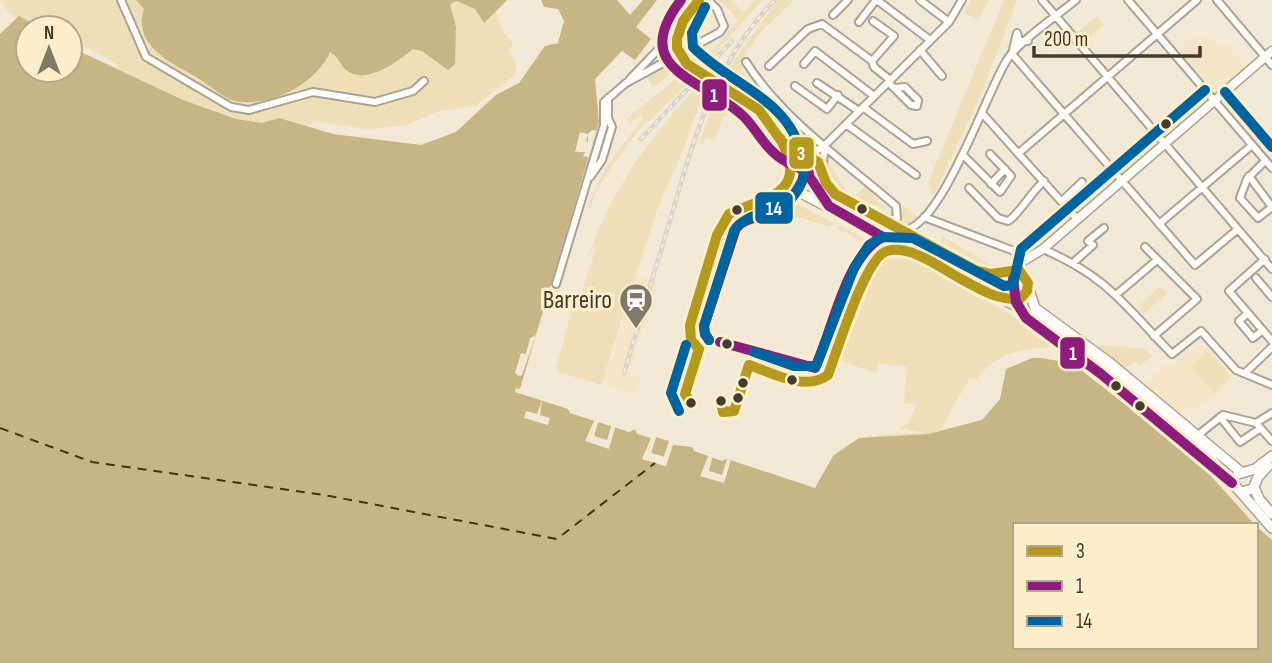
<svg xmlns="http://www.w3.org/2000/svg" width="1272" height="663" font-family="'Sofia Sans Condensed',sans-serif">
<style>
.built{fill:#f3e5c6}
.green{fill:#efdfb8;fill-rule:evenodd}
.water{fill:#c8b584}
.pier{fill:#f1e9d6}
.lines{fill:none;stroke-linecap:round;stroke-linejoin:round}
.ferry{stroke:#483601;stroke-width:2;stroke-dasharray:9 7;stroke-linecap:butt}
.minor-casing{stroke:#aaa395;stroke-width:10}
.tertiary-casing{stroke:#aaa395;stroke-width:11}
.secondary-casing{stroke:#aaa395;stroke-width:12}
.minor{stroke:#fdfcf9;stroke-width:6}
.tertiary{stroke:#fdfcf9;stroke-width:8}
.secondary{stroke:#fdfcf9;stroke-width:9}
.rail-casing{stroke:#d6d4ce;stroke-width:4.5}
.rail{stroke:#fceecb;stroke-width:2;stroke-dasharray:5;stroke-linecap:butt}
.tertiary-bridge-casing{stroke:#aaa395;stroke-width:11;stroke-linecap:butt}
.tertiary-bridge{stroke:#fdfcf9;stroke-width:8}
.bus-1-casing{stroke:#fceecb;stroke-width:16}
.bus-2-casing{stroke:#fceecb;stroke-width:16}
.bus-3-casing{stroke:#fceecb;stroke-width:16}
.bus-1{stroke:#b4991c;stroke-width:10}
.bus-2{stroke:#8e1c7d;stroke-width:10}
.bus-3{stroke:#0064a0;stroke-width:10}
.bus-dot{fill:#423c2e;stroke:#fceecb;stroke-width:2.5}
.labels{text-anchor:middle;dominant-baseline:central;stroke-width:7;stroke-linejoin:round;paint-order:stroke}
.poi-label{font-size:26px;fill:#423c2e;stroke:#fceecb;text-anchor:end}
.line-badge{stroke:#fceecb;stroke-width:2.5}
.badge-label{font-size:19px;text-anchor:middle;font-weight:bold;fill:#fff}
</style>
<rect width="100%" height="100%" fill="#f1e9d6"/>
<!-- built -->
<path class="built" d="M1200,31L1219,48L1226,43L1247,68L1217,93L1178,49Z
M637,275L657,281L629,374L641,379L637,395L606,386V382L602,381L604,372L608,373Z
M1198,345L1207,347L1234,379L1197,411L1190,406L1178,413L1144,384L1167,362L1178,363Z"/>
<!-- green -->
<path class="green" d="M0,0H507L496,11L503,32L513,43L509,51L515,61L516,74L476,105L439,111L406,125L367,129L315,121L306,126L333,134L399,145L439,141L456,132L496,95L519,83L545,46L499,149H0V34L17,17L9,13ZM28,19L48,28H70V38L115,63L119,69L70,47V70H28V28H40Z
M720,0H731L743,12L755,0H762L691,81L640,129L612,166L596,192L590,208L588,207C599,173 621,146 643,119L640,116L629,124L626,119L716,47L738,20Z
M778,0H794C775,20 744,42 741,71L748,77L745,81L754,109L747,118L723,116L715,140L706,137L704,144L699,143L725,72Z
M971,0H989L978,20L964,13Z
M1004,0H1017L981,95L933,196L928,183Z
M1097,16L1104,25L1084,43L1076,33Z
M714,42L654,87L647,78L651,75Z
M703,81L707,83L686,143L658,207L601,385L558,372L556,368L571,314L569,310L575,312L596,248L593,247L588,256C613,188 652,132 703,81Z
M825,156L848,194L846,197C831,187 825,175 825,156Z
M804,163L813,165L825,189L843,203L839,210L805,190L795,173Z
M866,185L875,193L873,196L887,210L854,197Z
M780,196L833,222L830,227L764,206Z
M903,205L919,219L916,224L903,227L895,222Z
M849,206L929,249L925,256L845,213Z
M839,225L869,241L877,253L870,261C863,245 857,235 837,229Z
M943,237L998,269L981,268L938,246Z
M906,252L1052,340L1047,348C1020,348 994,355 977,379L970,378L940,430L982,420L821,485C836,429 877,436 924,433L900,428L909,423L916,404L904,403L907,367L879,363L876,373L840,361L877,269L890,255Z
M935,252L978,275L993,277L1016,274L1021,278L1023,291L1017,297L1009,298L931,259Z
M1160,286L1168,293L1143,314L1138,307Z
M1096,345L1143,348L1152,356L1140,366L1136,361L1125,368Z
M1208,351L1231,377L1214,393L1190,366Z"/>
<!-- water -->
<path class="water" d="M136,0H507L484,23L475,9L457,1L450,4L456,27L455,64L448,70L422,51L413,49C398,61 365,87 345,69C339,63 339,57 330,52C316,84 270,108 235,101C223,98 209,85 198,78C172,63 132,46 144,9Z
M541,0H617L630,15L643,0H657L636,27L651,39L635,60L622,51L595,79L599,122L520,389L516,388L515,392L568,409L570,413L629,432L635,429L637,434L651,438L643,459L666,466L673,445L692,447L694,451L722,461L727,459L815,488L833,456L859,438L929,434L982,420L1000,399L1006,369L1032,358H1041L1072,363L1172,441L1201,465L1255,525H1015V647H1256V526L1272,540V663H0V34L19,16L40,28H28V70H70V47L183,100L236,119L262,123L279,118L333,134L421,145L456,132L496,95L519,83L545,46L558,43L564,21L558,9L544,7Z
M656,437L669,441L664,457L651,453Z"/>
<!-- pier -->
<path class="pier" d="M592,130L596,131L589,157L583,156L585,152H575L580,132L588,134L586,141L588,142V134Z
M536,335L522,375L519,376L515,373L521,353L526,354L530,338Z
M542,400L540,415L550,418L548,425L524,418L526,411L537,414Z
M595,419L599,420L594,436L607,440L612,424L616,425L609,449L585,441Z
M652,436L656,437L651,453L664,457L669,441L673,443L666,466L642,459Z
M709,454L713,455L709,471L722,475L727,459L731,460L724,483L700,476Z"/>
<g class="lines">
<!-- ferry -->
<path class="ferry" d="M0,428L92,462L324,495L557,539L655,463"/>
<!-- minor casing -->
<g class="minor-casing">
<path id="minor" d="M121,0L146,57L231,107L249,110L313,92L375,102L413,91L424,81
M877,0L930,40
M920,0L949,22
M1042,0L1272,269
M1128,0L1272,168
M1217,0L1272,65
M833,15L848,0
M859,22L876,0
M920,50L942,76
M1012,54L1195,265L1238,229
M1012,54L1017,33L1019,41H1028
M872,61L874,67L890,80
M746,62C782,119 845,162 896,206L897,218L885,221
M804,64L815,51L874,96
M769,66L808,29L822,24L872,61L894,36L873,21
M630,79L675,32
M888,82L911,105L917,106L918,100L905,87L895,88
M817,83L859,111
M795,86L827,109L838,95
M863,107L913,144L927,141
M982,113L1077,219
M846,124L916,175
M1020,152L1197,0
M964,156L1000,192L1011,176L990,154
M807,157L825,145L949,22L962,0
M1265,161L1247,179L1240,198L1258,218L1272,207
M822,171L825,145
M1249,176L1272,207
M590,177L602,160L612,127L608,118V98
M991,184L1005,169
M969,188L998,218L1008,221C1018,216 1031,192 1044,181
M1062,201L1082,182
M924,217L1030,257
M1159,224L1252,145
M902,230C941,231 987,90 1007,60C1017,43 1059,14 1076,0
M1145,247L1197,299L1154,336
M1043,249C1108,277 1125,306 1172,354L1201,331L1236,370L1272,385
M1265,259L1229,291L1272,341
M1074,262L1093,245L1088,241L1104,228
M1256,278L1272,297
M556,284L604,125V102L626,83L720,32L724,26L717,9L708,0
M1117,294L1157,260
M1248,313L1239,321L1253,338L1263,330
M1245,373L1272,347
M1220,417L1240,442L1258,430L1259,426
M1256,423L1272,413
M1197,436L1223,415L1256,423L1272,441"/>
</g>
<!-- tertiary casing -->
<g class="tertiary-casing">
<path id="tertiary" d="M683,21L699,0
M780,139L789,157L791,171
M785,144L807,157
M1012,268L1043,249L1272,51"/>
</g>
<!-- secondary casing -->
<g class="secondary-casing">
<path id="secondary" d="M1241,472L1110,363L1035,308L1023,272C1007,265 992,277 975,270L839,197L829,187L815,160L807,157L795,163L791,178L803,194L1016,306L1062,335L1207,454L1272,528
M1238,474L1255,469L1272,456
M1254,487L1259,499L1272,514
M1241,492L1253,489L1258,477L1268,466"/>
</g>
<!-- minor -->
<use href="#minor" class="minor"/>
<!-- tertiary -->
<use href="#tertiary" class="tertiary"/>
<!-- secondary -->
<use href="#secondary" class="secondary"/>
<!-- rail casing -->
<g class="rail-casing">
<path id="rail" d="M641,139L732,41
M624,373C639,323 654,274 669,224C693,142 713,63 775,0"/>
</g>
<!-- rail -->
<use href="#rail" class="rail"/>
<!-- tertiary-bridge casing -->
<g class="tertiary-bridge-casing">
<path id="tertiary-bridge" d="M683,21C660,67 720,81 749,102C762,112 771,125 780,139"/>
</g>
<!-- tertiary-bridge -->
<use href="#tertiary-bridge" class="tertiary-bridge"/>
<!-- bus-1 casing -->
<g class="bus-1-casing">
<path id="bus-1" d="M699,0L683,21L677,39V48L687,64L759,110L782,142L818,162L826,183L835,194L975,270L991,274L1019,270L1028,283L1027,291L1020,299C997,300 981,290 961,279C941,268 910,244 887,251C865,257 837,352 828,375C805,392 773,373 749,365
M699,349L691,340L690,325L717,235L729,214C765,196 811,195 780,138
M721,401L723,412L734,411L749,365
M691,403L685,394L699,349"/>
</g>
<!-- bus-2 casing -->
<g class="bus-2-casing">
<path id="bus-2" d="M681,0C628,69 700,78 741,114C753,124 760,140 772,151C781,161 797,167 809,173
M1013,279L1016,302L1026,318L1101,374L1232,483
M709,340L705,334L704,326L736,228C746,216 765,218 779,210C793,201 798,187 807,173L829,206L883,237C845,256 833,330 815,368L720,342"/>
</g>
<!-- bus-3 casing -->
<g class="bus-3-casing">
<path id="bus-3" d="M705,7L692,33L693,47C730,85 789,98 802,156C805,170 805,179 797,191C781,215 748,209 734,231L704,326L705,334L709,340
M1225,92L1272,147
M754,352L794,366H816L854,268L869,245L882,237L913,238L1004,286L1013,285L1021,249L1205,90
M679,411L671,393L686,345"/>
</g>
<!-- bus-1 -->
<use href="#bus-1" class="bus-1"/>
<!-- bus-2 -->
<use href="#bus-2" class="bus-2"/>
<!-- bus-3 -->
<use href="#bus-3" class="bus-3"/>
</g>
<!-- icons -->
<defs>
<g id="station-pin" transform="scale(1.75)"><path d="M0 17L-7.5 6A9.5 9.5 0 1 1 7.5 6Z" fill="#7f7969" stroke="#fceecb"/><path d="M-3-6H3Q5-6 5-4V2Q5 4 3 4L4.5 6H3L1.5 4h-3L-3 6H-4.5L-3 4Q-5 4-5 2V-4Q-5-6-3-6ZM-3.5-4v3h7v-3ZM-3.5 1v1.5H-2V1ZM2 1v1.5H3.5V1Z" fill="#fff"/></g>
</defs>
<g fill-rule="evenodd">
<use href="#station-pin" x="636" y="300"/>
</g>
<!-- markers -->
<g class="bus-dot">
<circle cx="1166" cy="124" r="6"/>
<circle cx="862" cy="209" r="6"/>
<circle cx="737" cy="210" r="6"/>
<circle cx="727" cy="344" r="6"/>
<circle cx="792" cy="380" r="6"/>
<circle cx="743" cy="383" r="6"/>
<circle cx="1116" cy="386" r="6"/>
<circle cx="738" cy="398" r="6"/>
<circle cx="721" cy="401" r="6"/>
<circle cx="691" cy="403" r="6"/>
<circle cx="1140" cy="406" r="6"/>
</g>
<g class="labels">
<!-- poi labels -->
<g class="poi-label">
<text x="612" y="300">Barreiro</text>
</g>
</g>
<g class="line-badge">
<rect x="701" y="78" width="27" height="34" rx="7" fill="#8e1c7d"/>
<rect x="788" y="136" width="27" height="34" rx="7" fill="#b4991c"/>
<rect x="754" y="191" width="40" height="34" rx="7" fill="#0064a0"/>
<rect x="1059" y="336" width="27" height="34" rx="7" fill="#8e1c7d"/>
</g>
<g class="badge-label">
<text x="714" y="102">1</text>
<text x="801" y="160">3</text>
<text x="774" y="215">14</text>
<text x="1073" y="360">1</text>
</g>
<!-- legend -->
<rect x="1013" y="523" width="245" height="126" fill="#fceecb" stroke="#b2a78c" stroke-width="2"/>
<rect x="1027" y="546" width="35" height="10" fill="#b4991c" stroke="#b2a78c" stroke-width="2"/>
<text x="1076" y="558" font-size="21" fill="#423c2e">3</text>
<rect x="1027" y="581" width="35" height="10" fill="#8e1c7d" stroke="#b2a78c" stroke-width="2"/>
<text x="1076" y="593" font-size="21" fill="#423c2e">1</text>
<rect x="1027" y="616" width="35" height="10" fill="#0064a0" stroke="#b2a78c" stroke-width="2"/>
<text x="1076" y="628" font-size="21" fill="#423c2e">14</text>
<!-- north arrow -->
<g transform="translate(49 49)"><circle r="33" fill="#fceecb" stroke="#b2a78c" stroke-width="2"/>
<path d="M0-5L12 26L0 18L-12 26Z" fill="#7f7969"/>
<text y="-10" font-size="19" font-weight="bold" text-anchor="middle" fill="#423c2e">N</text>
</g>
<!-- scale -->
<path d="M1034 46v10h166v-10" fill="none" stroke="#423c2e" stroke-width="3.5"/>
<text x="1044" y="46" font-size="21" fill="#423c2e" stroke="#fceecb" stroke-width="5" paint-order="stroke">200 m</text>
</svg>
